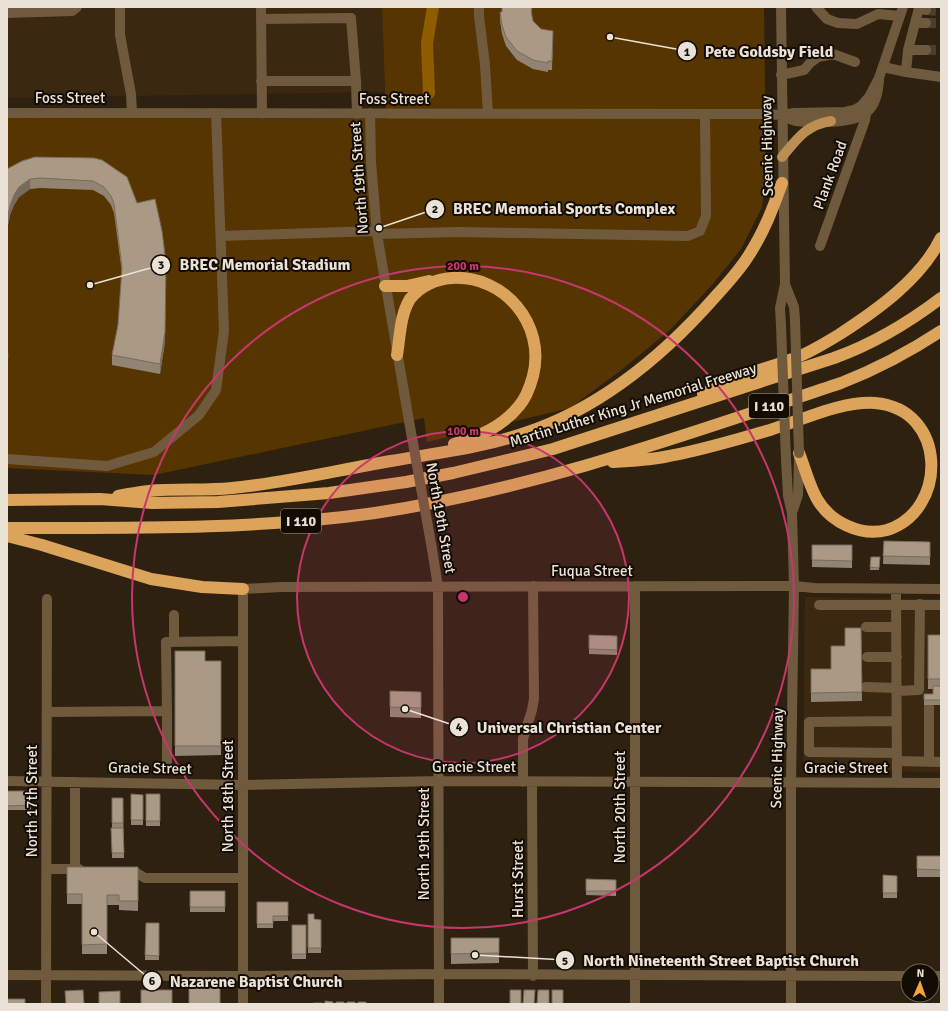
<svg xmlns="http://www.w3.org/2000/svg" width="948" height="1011" font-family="Signika,sans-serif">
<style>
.built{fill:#3a2811}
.grass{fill:#573500}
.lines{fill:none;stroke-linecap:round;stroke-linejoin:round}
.canal{stroke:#905c00;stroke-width:12}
.minor-tunnel{stroke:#4a3e2e;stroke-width:10;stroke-dasharray:10 5;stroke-linecap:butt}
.minor{stroke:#705a3e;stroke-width:10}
.major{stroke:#bd8e53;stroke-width:10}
.highway{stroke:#dca35b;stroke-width:12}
.minor-bridge{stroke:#705a3e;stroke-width:10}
.wall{fill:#928472}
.shaded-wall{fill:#776b5d}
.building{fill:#aa9985;stroke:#776b5d}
.ring{fill:none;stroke:#c8366e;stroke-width:2}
.labels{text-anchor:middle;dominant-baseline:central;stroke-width:4;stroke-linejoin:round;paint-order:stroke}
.shield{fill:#120c05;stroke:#aaa298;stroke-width:1}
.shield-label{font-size:14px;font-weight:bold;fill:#ebe2d7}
.street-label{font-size:15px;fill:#ebe2d7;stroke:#120c05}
.centre{fill:#c8366e;stroke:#120c05;stroke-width:2}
.ring-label{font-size:12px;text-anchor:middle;font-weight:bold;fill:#c8366e;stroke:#120c05;stroke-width:4;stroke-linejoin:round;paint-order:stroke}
.leader{fill:none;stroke:#ebe2d7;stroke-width:1.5}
.callout-dot{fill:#ebe2d7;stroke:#120c05;stroke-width:1.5}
.mark-label{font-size:12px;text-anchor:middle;font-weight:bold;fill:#111}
.callout-label{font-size:16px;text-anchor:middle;font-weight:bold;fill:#ebe2d7;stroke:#120c05;stroke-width:4;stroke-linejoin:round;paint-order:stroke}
</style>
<rect width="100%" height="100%" fill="#2e2110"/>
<!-- built -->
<path class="built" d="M7,7H382L385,92L7,98Z
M805,597L941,599V772L803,770Z"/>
<!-- grass -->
<path class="grass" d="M382,7H764L766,164L762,207L741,249L712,285L670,330L620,371L570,408L427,442L424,418L154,475L7,468V118L386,119Z"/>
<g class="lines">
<!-- canal -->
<path class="canal" d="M429,93L427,43L433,7"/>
<!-- minor-tunnel -->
<path class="minor-tunnel" d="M926,10L941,11
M926,23H941
M926,50H941"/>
<!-- minor -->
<path class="minor" d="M120,7V35L131,94L132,113
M261,7L262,114
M479,7V16L485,65L488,114
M816,7L827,19L838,23L857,24L878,14L900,16
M7,13L72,11L77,7
M261,19L351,18L356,81
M916,23H926
M908,50H926
M883,67L906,72L941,77
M906,72L908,50L919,8L926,10
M781,75L804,70L810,63L818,57L833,54L855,62
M261,81H356L357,114
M7,113L763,114L782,115L794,113L845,112L854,110L861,106L869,97L879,78L903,7
M370,113L371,162L377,234L409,421
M782,115C786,117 791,120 796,121C812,123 853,124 866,113C876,105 878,92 879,80
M377,234L459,232L688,236L700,231L706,216L705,114
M221,236L376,231
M820,246L865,120L869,98
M785,284L794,307L795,320
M781,325L780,308L785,284L781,7
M7,459L107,466L154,452L199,415L216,390L224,331L216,113
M786,460L788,496L792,513L794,586L791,783V1004
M792,513L798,495L799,458
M432,549L438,587L439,1004
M896,589L897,783
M819,605H941
M174,615V642
M866,627H896
M867,657H897
M866,687L897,688
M897,691L919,690L920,604
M167,711V762
M47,712L167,711L166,642L243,641
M897,721L809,722V752L897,753
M897,761L941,762
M929,761V707
M7,781L243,785L439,781L941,783
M523,782V739L532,710L534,699L533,586
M532,782L533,976
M47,869H79
M75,869V782
M126,872H135L145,878H243
M7,975L243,976L439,974L908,976
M932,976H941
M46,1004L47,599
M243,1004V589L281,587L794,586L814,588L941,589
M635,1004V586"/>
<!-- major -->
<path class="major" d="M782,157C797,139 806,125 831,121"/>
<!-- highway -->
<path class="highway" d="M385,286H407L429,281
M397,355C400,337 400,315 410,299C420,286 436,279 452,278C505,275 546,325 533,376C530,387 526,398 519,406C502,427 478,437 454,444
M703,394C716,388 729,382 742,376C761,369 781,364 800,356C814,350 827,342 840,334C877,310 921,279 941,238
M613,462C630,461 647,460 664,457C700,451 735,440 770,430C802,420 841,401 875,403C948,409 948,511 887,530C861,537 830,522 817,499C809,485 805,468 799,453
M118,496C128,494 139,492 149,491C176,488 204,491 232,488C285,483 338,470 391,461C436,453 481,448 525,433C601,408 663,356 715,297C727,284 740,270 749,255C764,232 773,208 782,183
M7,500L100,499L152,503L218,502L329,493L406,482L453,473L553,449L834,358C873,344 908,323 941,298
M7,528C130,528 253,530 375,513C535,489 688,434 841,383C877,369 909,352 941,331
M7,536L42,545L151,579L202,587L243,589"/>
<!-- minor-bridge -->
<path class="minor-bridge" d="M795,320L799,453
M781,325L786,460
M409,421L432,549"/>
</g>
<!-- wall -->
<path class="wall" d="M502,7H532V14L533,21L541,29L553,31L552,70H548V72L533,69L517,60L506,46L502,34L500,21V12H502Z
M102,160L165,342L160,374L112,365V355L118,325L122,273L114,213L111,205L104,196L93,190L40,188L30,189L19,197L14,205L10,215L7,230V169Z
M7,346L8,357V367H7Z
M884,541L930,542V565L883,564Z
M812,545H852V568L812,567Z
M871,557H880L879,570H870Z
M861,628L862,701L811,702V669H831L845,646Z
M589,635L617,636V655L589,654Z
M928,635H941V705H924V694H933V689H928Z
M175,651L205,661H221V755L175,756Z
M390,691L421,692V718L390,717Z
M7,791H31V810H7Z
M131,794L143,795V825H131Z
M146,794H160V826H146Z
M112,798H123L124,858H112Z
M917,856H941V877H917Z
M67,867H138V911L119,910V905H107V954H82V904H67Z
M883,875L897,876V898H883Z
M616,880V896L586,895V891Z
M190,891H225V912H190Z
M257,902H288V921H273V928H257Z
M308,914L314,919L321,920V953H308Z
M159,923V960H145V955Z
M292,925H306V959H292Z
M451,938H499V963L451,964Z"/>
<!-- shaded-wall -->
<path class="shaded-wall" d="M30,179V189L19,197L14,205L10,215L7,230V220L10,206L14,195L19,187Z
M166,263L165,342L160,374V364Z"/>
<!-- building -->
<path class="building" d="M502,7H532L531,12L533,21L541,29L553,31L552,61H548V63L533,60L517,51L506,37L502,25L500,12H502Z
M35,157L94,158L102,160L127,177L137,203L155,199L162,231L166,263L165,332L160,364L112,355L118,325L122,267L114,204L111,196L104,187L93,181L40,178L30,179L19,187L14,195L10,206L7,220V169L22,161Z
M7,346L8,357H7Z
M884,541L930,542V557L883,556Z
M812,545H852V561L812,560Z
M871,557H880L879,568L870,567Z
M845,628H861L862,692L811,693V669H831V646H845Z
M589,635L617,636V650L589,649Z
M928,635H941V679H928Z
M175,651H205V661H221V746H175Z
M933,686H941V700H924V694H933Z
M390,691L421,692V708L390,707Z
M7,791H31V805L7,806Z
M131,794L143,795V820H131Z
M146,794H160V821H146Z
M112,798H123V823H112Z
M111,828H123L124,853H112Z
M917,856H941V870L917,869Z
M67,867H138V901H119V895H107V944L82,945V894H67Z
M883,875L897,876V893H883Z
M586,879L616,880V891H586Z
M190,891H225V907H190Z
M257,902H288V916H273V924H257Z
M308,914H314V919L321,920V948H308Z
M146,923H159V956L145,955Z
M292,925H306V954H292Z
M451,938H499V953L451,954Z
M189,988H220V1004H189Z
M83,990L84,1004H66L65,991Z
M141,990H172V1004H141Z
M510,990H521V1004H510Z
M524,990H535L534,1004H523Z
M538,990H549V1004H537Z
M552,990H563V1004H552Z
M120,991V1004H99V992Z
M7,999H25V1004H7Z
M325,1001L333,1002V1004H325Z
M336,1002H344V1004H336Z
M347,1002H355V1004H347Z
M358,1002H366V1004H358Z
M313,1003H322V1004H313Z"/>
<!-- distance rings -->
<circle cx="463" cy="597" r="166" fill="#c8366e" fill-opacity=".12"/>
<g class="ring">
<circle cx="463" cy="597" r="166"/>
<circle cx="463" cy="597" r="331"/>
</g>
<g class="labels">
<!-- shield labels -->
<g class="shield">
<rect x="749" y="394" width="40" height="24" rx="3"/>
<rect x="281" y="509" width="40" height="24" rx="3"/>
</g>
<g class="shield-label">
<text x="769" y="406">I 110</text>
<text x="301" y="521">I 110</text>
</g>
<!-- street labels -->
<g class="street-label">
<text x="70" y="98">Foss Street</text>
<text x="394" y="99">Foss Street</text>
<text transform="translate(767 146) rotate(-91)">Scenic Highway</text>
<text transform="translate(830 175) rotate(-70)">Plank Road</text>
<text transform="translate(359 178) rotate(-94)">North 19th Street</text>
<text transform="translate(633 405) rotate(-17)">Martin Luther King Jr Memorial Freeway</text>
<text transform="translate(441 518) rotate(80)">North 19th Street</text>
<text x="592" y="571">Fuqua Street</text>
<text transform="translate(777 758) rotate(-89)">Scenic Highway</text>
<text x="474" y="767">Gracie Street</text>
<text transform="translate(150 768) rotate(1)">Gracie Street</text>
<text x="846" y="768">Gracie Street</text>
<text transform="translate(228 796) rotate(-90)">North 18th Street</text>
<text transform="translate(32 801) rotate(-90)">North 17th Street</text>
<text transform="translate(620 807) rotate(-90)">North 20th Street</text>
<text transform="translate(424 844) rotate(-90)">North 19th Street</text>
<text transform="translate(518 879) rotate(-90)">Hurst Street</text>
</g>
</g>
<circle cx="463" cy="597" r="6" class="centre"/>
<g class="ring-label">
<text x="463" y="270">200 m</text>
<text x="463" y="435">100 m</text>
</g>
<!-- callouts -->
<path class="leader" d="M610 37L687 51M379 228L435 209M90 285L161 265M405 709L459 727M475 955L565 960M94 932L152 981"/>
<g class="callout-dot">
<circle cx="610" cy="37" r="4"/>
<circle cx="379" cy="228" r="4"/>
<circle cx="90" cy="285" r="4"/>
<circle cx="405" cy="709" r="4"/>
<circle cx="475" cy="955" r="4"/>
<circle cx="94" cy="932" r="4"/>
<circle cx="687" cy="51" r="10"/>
<circle cx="435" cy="209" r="10"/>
<circle cx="161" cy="265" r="10"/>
<circle cx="459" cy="727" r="10"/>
<circle cx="565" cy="960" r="10"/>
<circle cx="152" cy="981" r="10"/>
</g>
<g class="mark-label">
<text x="687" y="56">1</text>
<text x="435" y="213">2</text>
<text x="161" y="269">3</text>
<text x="459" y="731">4</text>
<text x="565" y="965">5</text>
<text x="152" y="985">6</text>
</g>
<g class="callout-label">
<text x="769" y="57">Pete Goldsby Field</text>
<text x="564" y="214">BREC Memorial Sports Complex</text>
<text x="265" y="270">BREC Memorial Stadium</text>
<text x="569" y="733">Universal Christian Center</text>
<text x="721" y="966">North Nineteenth Street Baptist Church</text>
<text x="256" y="987">Nazarene Baptist Church</text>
</g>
<!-- border -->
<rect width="948" height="1011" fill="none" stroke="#ebe2d7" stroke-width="16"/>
<!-- north arrow -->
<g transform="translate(920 983) rotate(2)"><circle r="19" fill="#120c05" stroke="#696259"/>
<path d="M0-3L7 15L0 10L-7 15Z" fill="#f0a63f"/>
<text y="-6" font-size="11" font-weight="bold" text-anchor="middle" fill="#ebe2d7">N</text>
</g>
</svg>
